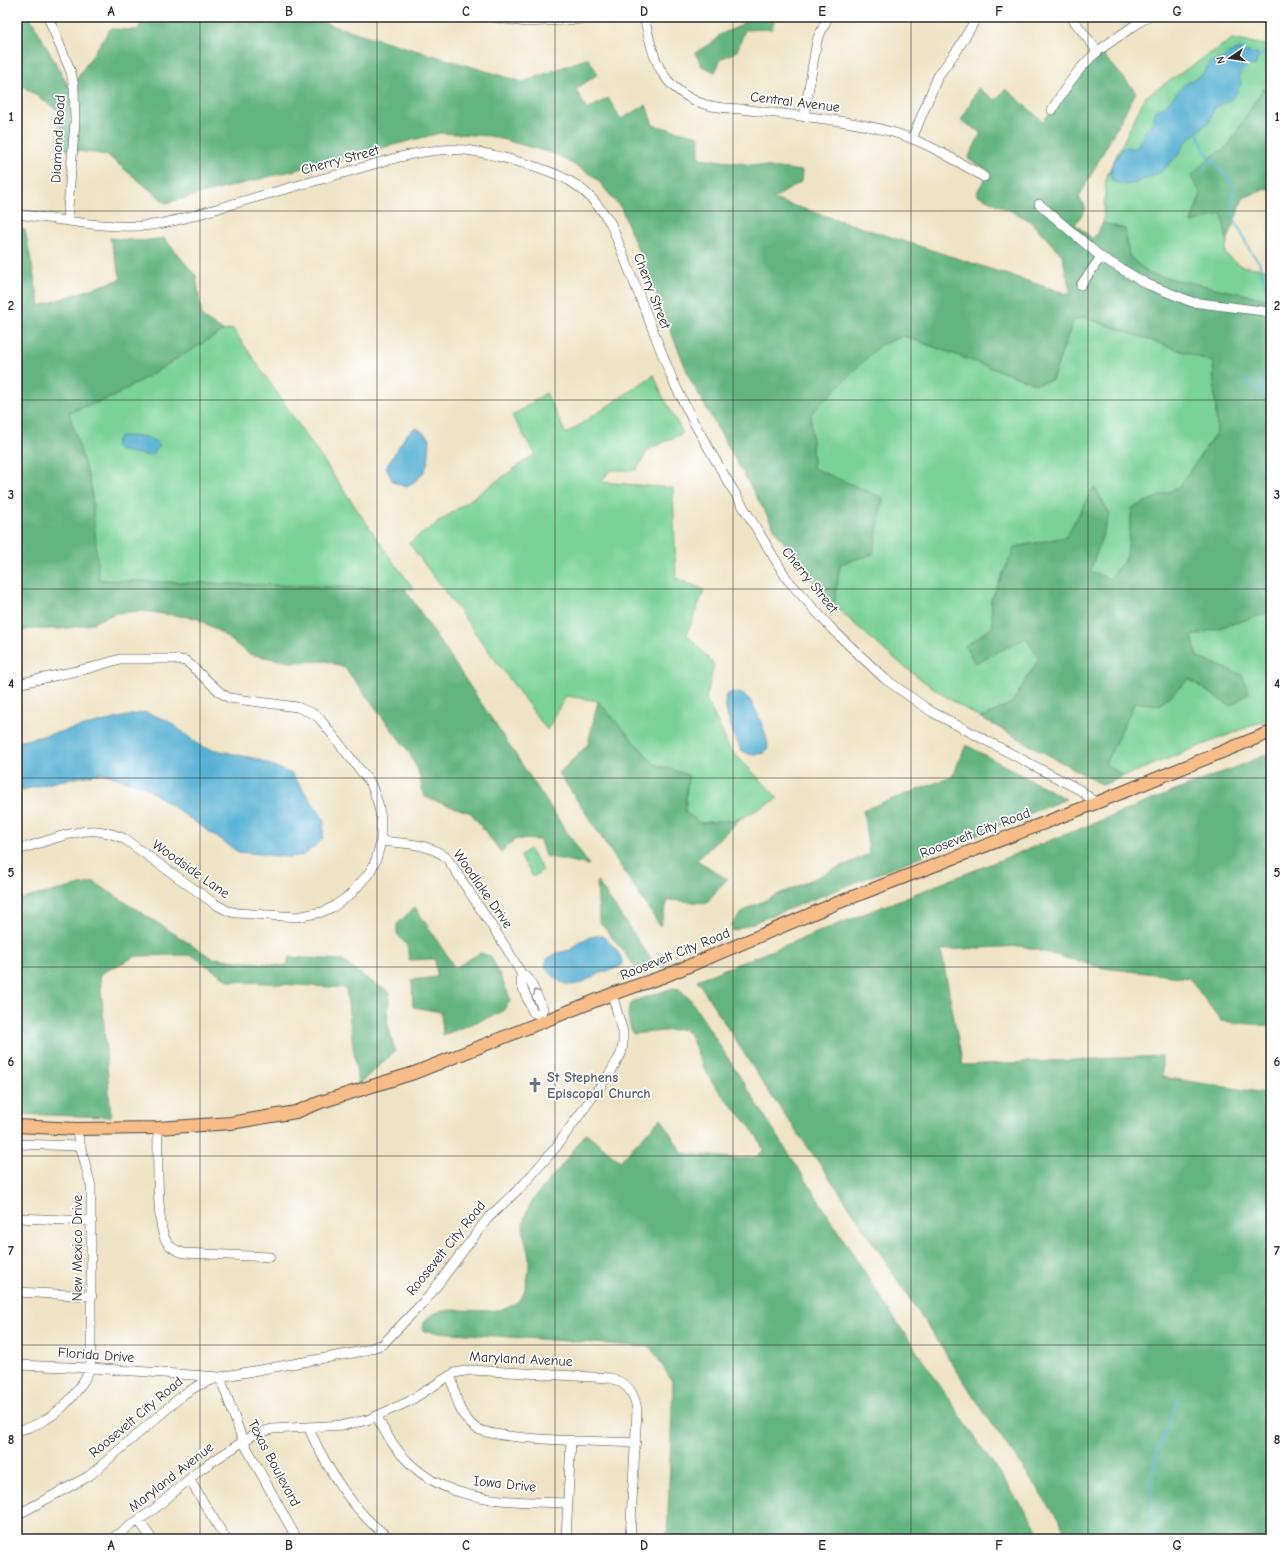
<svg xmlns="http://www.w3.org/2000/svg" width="1288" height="1556" font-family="'Comic Neue',sans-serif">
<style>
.green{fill:#79d298;stroke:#527e62}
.forest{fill:#62b480;stroke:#467056}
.water{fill:#56b1d4;stroke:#406e80}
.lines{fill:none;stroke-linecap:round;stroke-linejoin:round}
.stream{stroke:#56b1d4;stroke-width:2}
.minor-casing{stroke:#484742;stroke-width:10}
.major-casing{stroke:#484742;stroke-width:14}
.minor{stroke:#fff;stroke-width:9}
.major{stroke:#f7bd88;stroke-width:12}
.oneway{stroke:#a0a0a0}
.grid{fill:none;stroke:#2b2b2b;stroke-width:1;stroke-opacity:0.55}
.labels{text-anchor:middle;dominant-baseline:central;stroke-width:3.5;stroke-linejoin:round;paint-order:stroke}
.street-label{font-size:14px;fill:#2b2b2b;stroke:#fff}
.worship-label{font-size:14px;font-weight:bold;fill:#5b616d;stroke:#fff;text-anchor:start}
.neatline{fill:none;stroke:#2b2b2b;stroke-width:1.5}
.grid-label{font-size:13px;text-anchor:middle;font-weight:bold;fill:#2b2b2b}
</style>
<rect width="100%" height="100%" fill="#fff"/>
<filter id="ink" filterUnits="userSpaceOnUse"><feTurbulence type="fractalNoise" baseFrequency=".025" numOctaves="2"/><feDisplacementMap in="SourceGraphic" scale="8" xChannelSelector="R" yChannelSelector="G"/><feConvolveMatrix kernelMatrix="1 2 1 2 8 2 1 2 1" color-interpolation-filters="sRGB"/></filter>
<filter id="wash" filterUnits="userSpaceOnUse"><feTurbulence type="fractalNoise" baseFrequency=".012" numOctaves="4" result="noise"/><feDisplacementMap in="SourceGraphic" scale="16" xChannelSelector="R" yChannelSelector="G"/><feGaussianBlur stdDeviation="0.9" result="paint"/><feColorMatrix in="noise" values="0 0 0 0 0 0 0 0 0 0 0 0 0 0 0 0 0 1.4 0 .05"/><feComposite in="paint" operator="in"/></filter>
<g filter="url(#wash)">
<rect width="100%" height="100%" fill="#efe3c5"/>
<!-- green -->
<path class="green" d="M1232,39L1271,46V94L1263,89L1228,146L1204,162L1201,193L1191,222L1222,213L1227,242L1225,254L1241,266L1271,270V300L1149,274L1129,256L1125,229L1103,223L1106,177L1145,97Z
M1084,317L1213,362L1217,432L1178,488L1132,508L1127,557L1109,579L1090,571L1110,514L1094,487L1066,537L1015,547L991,600L993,627L965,646L975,663L1026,638L1039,658L1012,703L981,718C926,688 879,647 834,605L840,564L813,468L811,414L880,345L904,336L1036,384L1052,380L1073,321Z
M233,329L389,556L414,589L98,580L69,412L113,397L223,331Z
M654,375L662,395L683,433L649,449L636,470H610L601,482L673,488L676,578L704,590L687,634L714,665L706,698L730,749L778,798L740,819L700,823L685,812L688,775L654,764L598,701L566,696L547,730L409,543L535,454L512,416L546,393L566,434Z
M1271,612V718L1124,776L1105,764L1135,702L1160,705L1189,679L1230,706L1249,693L1242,675L1197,657L1192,636Z
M529,849L543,870L533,877L520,856Z"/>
<!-- forest -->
<path class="forest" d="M17,17H30L70,89L110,29L138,30L142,17H304L523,82L588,58L598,74L576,89L587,110L608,98L621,119L646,105L653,125L699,136V158L802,171L801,182L773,199L1071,295L1062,255L1029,220L976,194L989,171L968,159L981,132L961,121L978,88L995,100L1006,89L1043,121L1100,51L1136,92L1079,197L1086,209L1075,224L1093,239L1103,223L1125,229L1129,256L1149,274L1271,300V612L1192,636L1197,657L1242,675L1249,693L1230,706L1189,679L1159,705L1135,702L1105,764L1124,776L1103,785L981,718L1012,703L1039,659L1026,638L975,663L965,646L993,627L991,600L1015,547L1066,537L1094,487L1110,514L1090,571L1109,579L1127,557L1132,508L1178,488L1217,432L1213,362L1084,317L1073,321L1052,380L1036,384L904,336L880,345L811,414L813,468L883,498L873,554L840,564L834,605L822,594L778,535L691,381L621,208L595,177L555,154L490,136L440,133L166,203L107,155L57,148L60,112L17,82Z
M747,17H775L772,29L745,30L737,51L721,59L715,72L702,66L695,53L716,40L719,35L740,26Z
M1263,89L1271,94V189L1268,188L1243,198L1227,242L1222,214L1191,223L1201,194L1191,177L1204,162L1228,146Z
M17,228L25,230L40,306L121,279L110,238L142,241L164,238L196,276L202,317L223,331L113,397L69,412L91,486L99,580L405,589L589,865L545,856L540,840L516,839L501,852L471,813L424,797L418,771L409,752L345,668L327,661L289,662L249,654L220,632L196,618L141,611L116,613L87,625L60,629H29L17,633Z
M598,701L654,764L688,775L685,812L700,823L740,819L697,860L727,879L706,903L668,900L660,926L559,773L588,744Z
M966,745L1066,799L733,931L732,924L746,909L869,854L863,810L952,777Z
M1271,753V1026L1221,1021L1189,978L1103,968L1022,946L941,950L963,1065L1162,1056V1077L1271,1094V1539H1072L986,1415L839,1191L768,1091L697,980Z
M597,881L655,965L643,976L599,921Z
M94,882L212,958L287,966L289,957L341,960L376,985L390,992L387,1021L395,1051L358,1085L346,988L230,981L191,955L136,956L100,974L111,1117L17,1114V900Z
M415,907L455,968L480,953L491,956L511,1000L502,1012L443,1035L441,1012L413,1007L412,980L437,977L435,959L409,960L407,945L397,934V924Z
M673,988L679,989L690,999L892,1315L1044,1539H667L673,1383L651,1347L424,1331L422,1327C433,1293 495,1325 518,1301C523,1297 524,1291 526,1285C529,1274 530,1263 528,1252C526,1242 521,1230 524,1219C530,1198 545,1186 558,1170C568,1158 577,1145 586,1133L620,1161L661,1118L682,1153L741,1159L756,1157L763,1151C760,1132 728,1104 716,1087C704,1072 697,1052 690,1035L684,1029L633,1034C629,1024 624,1009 634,1001Z"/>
<!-- water -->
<path class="water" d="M1240,49L1246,52L1256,53L1258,56L1255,66L1248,64L1240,71L1239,77L1241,83C1234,100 1231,100 1215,107L1209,122L1186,142L1177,156L1161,172L1135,183L1124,185L1113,181L1110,174L1112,165L1122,149L1127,147L1133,149L1138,146L1145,132L1153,122L1156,110L1163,108L1184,85L1204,73L1209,63L1224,58L1228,53Z
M17,373L21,376L23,385L17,394Z
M415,428L420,430L430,439C428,465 430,472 406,487L393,482L386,467L407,434Z
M122,436C137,437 150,434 160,446L150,456L118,450L115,447L117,440Z
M732,692C738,692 745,694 749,699C755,705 769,740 768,748L764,753L751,755L741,750C735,739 721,705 726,695Z
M144,712L167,720L202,747L257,759L292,774L324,819L323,839L304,855L289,857L238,852L145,787L102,773L59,781L22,790L17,772V742Z
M602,935C610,943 623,953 622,965C615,970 608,970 601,973C586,979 574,992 558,980C553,976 549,972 545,966L547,959L557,953L570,950L579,942L590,937Z"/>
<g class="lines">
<!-- stream -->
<path class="stream" d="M1257,58L1271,49
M1238,73L1250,63
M1197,132L1204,150L1234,185L1232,207L1235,220L1249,249L1259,262L1271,306
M1202,173L1212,159
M1244,379L1271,400
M1260,391L1264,375
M1271,443L1262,465L1268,475L1271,486
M1153,1539L1151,1480L1156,1455L1178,1400"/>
</g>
</g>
<g filter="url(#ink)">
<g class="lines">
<!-- minor casing -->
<g class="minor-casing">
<path id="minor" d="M48,17L71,72L74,87L75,121L67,220
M492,17L526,22L623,17
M644,17C650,41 654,68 673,86C682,94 695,102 707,105C721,109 734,108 749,110C796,116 845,119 892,132C925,141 955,160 984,177
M1071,17L1098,52
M1052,110C1064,89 1079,67 1098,51C1114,39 1131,28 1147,17
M804,117L817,40L828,17
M912,139L938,76L958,49L977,17
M1039,204L1101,257L1147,284L1192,302L1271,312
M17,214C59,219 111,230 152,225C177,222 201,213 226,206C266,194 307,183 347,172C385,161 425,147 465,150C485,152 504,158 523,163C566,175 587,186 611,224L673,381L693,421L727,480L787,579L832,629L885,679L932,712L1080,790L1096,803
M1081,285L1101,257
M17,684L90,668L120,659H175L186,661L221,693L229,698L297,707L314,714L320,719L371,784L378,803L381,818V841L376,860L370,872L350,895L333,907L322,912L297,917L237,913L228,911L215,904L123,838C112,834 101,830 89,831C67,832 39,844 17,850
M381,841C405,844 427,842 447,858L507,949L521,973L529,979L543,1009L540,1015L543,1022
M521,973V984L533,1012L540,1015
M158,1128C158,1152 156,1221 165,1239C169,1247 176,1251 184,1253L270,1257
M17,1144L80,1146
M17,1218L92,1221
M17,1292L92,1296
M17,1365L91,1368L220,1377L243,1441L297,1539
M451,1375C455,1394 458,1416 476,1428C496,1441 606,1441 636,1443
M377,1417C419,1502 483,1501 567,1503
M308,1427C327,1469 353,1513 391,1539
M17,1431C54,1422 74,1400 91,1368V1186L76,1129
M189,1479L226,1539
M17,1515L89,1476L184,1394L199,1385L220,1377L364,1351L383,1344L429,1296L488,1218L523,1185L556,1147L610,1073L621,1054L623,1044V1032L612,994
M139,1521L152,1539
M111,1539L153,1510L201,1469L253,1435L272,1429L344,1425L367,1420L408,1402L454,1373L471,1370L610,1378C627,1382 635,1393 637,1410L630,1539
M566,1539L571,1440"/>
</g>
<!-- major casing -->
<g class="major-casing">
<path id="major" d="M17,1126L76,1129L158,1128L231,1123L296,1112L321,1102L414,1073L612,994L665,976L837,903L1096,803L1271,732"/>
</g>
<!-- minor -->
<use href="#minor" class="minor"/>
<!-- major -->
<use href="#major" class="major"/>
</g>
<!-- one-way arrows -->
<defs><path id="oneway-chevron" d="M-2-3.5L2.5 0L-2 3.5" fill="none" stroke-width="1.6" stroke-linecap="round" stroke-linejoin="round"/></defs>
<use class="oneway" href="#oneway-chevron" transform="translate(536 992) rotate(-115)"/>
</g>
<!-- grid -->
<path class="grid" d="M200,17V1539M377,17V1539M555,17V1539M733,17V1539M911,17V1539M1088,17V1539M17,211H1271M17,400H1271M17,589H1271M17,778H1271M17,967H1271M17,1156H1271M17,1345H1271"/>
<!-- icons -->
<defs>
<g id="church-bare" transform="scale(1.2)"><path d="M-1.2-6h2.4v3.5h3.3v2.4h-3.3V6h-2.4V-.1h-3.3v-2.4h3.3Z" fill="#6b7280" stroke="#fff" stroke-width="2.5" paint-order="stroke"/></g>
</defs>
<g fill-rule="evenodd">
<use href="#church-bare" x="535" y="1085"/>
</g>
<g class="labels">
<!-- street labels -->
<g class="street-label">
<text transform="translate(795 102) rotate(7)">Central Avenue</text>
<text transform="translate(58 139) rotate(-87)">Diamond Road</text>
<text transform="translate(340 160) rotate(-15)">Cherry Street</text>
<text transform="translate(652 291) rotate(69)">Cherry Street</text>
<text transform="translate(810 580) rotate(51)">Cherry Street</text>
<text transform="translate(975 833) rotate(-21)">Roosevelt City Road</text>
<text transform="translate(191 869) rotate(35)">Woodside Lane</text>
<text transform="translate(483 889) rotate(55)">Woodlake Drive</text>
<text transform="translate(675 954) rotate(-22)">Roosevelt City Road</text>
<text transform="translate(77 1248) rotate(-90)">New Mexico Drive</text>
<text transform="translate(446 1248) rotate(-51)">Roosevelt City Road</text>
<text transform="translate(96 1355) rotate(4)">Florida Drive</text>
<text transform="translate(521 1359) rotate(3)">Maryland Avenue</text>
<text transform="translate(136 1417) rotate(-40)">Roosevelt City Road</text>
<text transform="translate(274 1463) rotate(62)">Texas Boulevard</text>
<text transform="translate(171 1477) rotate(-38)">Maryland Avenue</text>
<text transform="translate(505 1484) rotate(6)">Iowa Drive</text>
</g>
<!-- worship labels -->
<g class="worship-label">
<text x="547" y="1077">St Stephens<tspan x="547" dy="16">Episcopal Church</tspan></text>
</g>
</g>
<!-- margin -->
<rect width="1288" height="1556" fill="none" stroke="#fff" stroke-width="44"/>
<!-- north arrow -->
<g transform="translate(1230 58) rotate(257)" stroke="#ffffff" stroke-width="3" paint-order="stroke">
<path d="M0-3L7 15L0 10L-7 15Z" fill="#2b2b2b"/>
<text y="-6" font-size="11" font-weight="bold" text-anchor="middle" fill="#2b2b2b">N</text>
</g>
<rect x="22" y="22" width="1244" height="1512" class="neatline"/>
<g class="grid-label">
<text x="111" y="16">A</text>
<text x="289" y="16">B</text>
<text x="466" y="16">C</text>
<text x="644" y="16">D</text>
<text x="822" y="16">E</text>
<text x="999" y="16">F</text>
<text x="1177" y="16">G</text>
<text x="11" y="121">1</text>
<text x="1277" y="121">1</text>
<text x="11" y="310">2</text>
<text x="1277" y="310">2</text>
<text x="11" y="499">3</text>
<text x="1277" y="499">3</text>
<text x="11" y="688">4</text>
<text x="1277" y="688">4</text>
<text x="11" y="877">5</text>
<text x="1277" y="877">5</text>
<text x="11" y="1066">6</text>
<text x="1277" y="1066">6</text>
<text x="11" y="1255">7</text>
<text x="1277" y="1255">7</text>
<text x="11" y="1444">8</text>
<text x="1277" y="1444">8</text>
<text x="111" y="1550">A</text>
<text x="289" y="1550">B</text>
<text x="466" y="1550">C</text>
<text x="644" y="1550">D</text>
<text x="822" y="1550">E</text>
<text x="999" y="1550">F</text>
<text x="1177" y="1550">G</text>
</g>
</svg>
